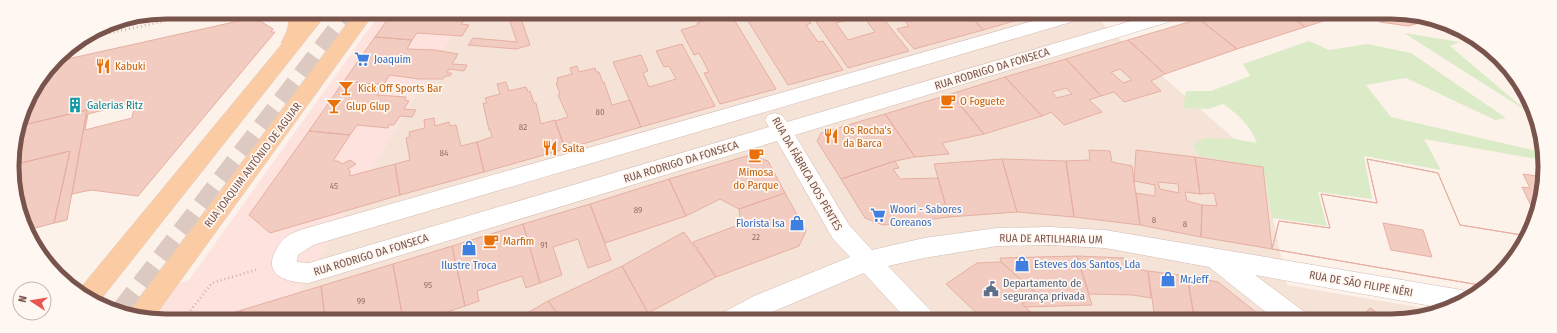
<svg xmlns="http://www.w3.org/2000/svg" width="1557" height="333" font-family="'Fira Sans Condensed',sans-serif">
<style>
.residential{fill:#f5e3d8}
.commercial{fill:#fde2de}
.education{fill:#efe6fa}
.green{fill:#dcebc7}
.building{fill:#f3ccc1;stroke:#e6afa1;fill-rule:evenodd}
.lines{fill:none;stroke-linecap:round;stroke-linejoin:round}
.highway-tunnel{stroke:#dccac2;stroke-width:22;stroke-dasharray:22 11;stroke-linecap:butt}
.minor-casing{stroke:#d2bab1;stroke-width:1}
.major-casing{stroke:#d9cfcd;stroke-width:1}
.path{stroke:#d8afa3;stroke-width:2.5;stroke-dasharray:1 3;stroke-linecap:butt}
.minor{fill:#fff;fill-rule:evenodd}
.major{fill:#fbcba3;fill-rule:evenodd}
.labels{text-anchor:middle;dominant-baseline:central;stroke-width:3.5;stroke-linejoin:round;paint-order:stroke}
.number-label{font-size:9px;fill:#987269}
.shop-label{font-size:11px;fill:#366cbe;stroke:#fff7f1;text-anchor:start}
.food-label{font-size:11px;fill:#c56008;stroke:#fff7f1;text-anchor:start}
.street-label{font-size:11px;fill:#79544c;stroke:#fff7f1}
.culture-label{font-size:11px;fill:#0d838f;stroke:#fff7f1;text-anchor:start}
.service-label{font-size:11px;fill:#4e5e75;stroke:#fff7f1;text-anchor:start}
.rim{fill:none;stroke:#79544c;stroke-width:5}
</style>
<rect width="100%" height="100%" fill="#fdf2ea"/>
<!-- residential -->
<path class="residential" d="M465,12L1099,13L1095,15L1107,28L1261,162L1287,285L1441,311L1401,321L282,320Z"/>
<!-- commercial -->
<path class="commercial" d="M381,12H465L282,320H147L107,306L189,280Z"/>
<!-- education -->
<path class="education" d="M1445,25L1468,33L1495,57H1489Z"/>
<!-- green -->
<path class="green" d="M1404,33L1460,42L1450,46L1528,112Z
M1309,41L1329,50L1367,44L1411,53L1506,118L1495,120L1406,78L1366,85L1391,117L1541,152L1542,160L1424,139L1441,170L1364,156L1372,199L1318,192L1327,226L1272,218L1263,167L1199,156L1193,145L1205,138L1234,139L1257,143C1250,125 1239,115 1223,104L1208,109L1183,108L1186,91H1211L1250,76L1243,64Z"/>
<!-- building -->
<path class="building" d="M393,12H449L444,19L464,21L461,24L469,25L462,36L417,33L412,40L375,37Z
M519,12H552L522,20Z
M519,13L530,45L516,49L468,45L473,38L517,42L508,16Z
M706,13L710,20L714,19L715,20L732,16L776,89L720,104L704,73L709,72L699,53L694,55L681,30L698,25L697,23L701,22L698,15Z
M743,13H804L811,23L806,25L818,42L823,41L843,70L788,85Z
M810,13H879L909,51L848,68ZM863,16L875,32L848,40L836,23Z
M898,13H968L983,30L914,49L897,29L909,26Z
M968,13H1042L983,30Z
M1217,13H1287L1305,27L1237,49L1199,19Z
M1287,13H1348L1305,27Z
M1369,13H1410L1431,20L1408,26L1380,22Z
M252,18V21L257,19L273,29L271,32H275L138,196L91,190L72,194L87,110L19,126L24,107L54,62ZM135,102L132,118L85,130L88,114Z
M1199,19L1237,49L1165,74L1128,40Z
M375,37L412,40L407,49L435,50L458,54L452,64L467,65L464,71L449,69L447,73H452L450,76H445L443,79H418L390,75L383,85L344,81Z
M1128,40L1165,74L1151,81L1161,91L1124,102L1114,92L1101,96L1066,59ZM1120,69L1132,80L1123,83L1111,72Z
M682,44L715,106L641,127L613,62L641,55L648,71L643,73L649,87L676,79L669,66L664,67L656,51Z
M1066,59L1101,96L1089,100L1102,112L1064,125L1051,112L1042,116L1005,77ZM1066,88L1072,94L1057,98L1052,92Z
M577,66L579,72L595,68L596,72H599L603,83L604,82L612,105L630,100L641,127L565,149L555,121L568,117L558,95L560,94L556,83L558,82L557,78L572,74L570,68Z
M1005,77L1042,116L984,134L951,94Z
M344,81L383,85L377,95L406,97L405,100L409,101L404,109L416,110L412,117L400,116L394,125H389L388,128L357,125L350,135L309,131Z
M506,82L509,91L526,87L528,92L530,91L534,103H536L541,124L555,120L565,149L484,172L477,142L492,137L490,129L489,130L483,103H487L485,98L500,94L497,84Z
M951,94L984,134L942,143L949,154L915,157L885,114Z
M87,110L67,220L54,223L70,151L13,165L12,157L19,126Z
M885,114L915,157L895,161L841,179L817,141L821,133Z
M434,118L435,126L449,122L450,126L456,125L461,146L477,142L484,172L400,195L395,164L410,160L406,138L410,137L409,132L425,128L424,120Z
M309,131L350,135L333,161H338L342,164L350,160L356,164L348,169L350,171V176L395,164L400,195L270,233L249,215Z
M1089,150L1110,151L1112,162L1132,166L1140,225L1074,217L1066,161L1090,160Z
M1136,150L1195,157L1200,194L1185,192L1187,201L1202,205L1201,237L1140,225L1136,193L1155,196V185L1134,181ZM1158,182L1178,184L1179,193L1160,189Z
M70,151L54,223L28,230L20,216L13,165Z
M750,155L768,161L785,193L739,209L720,199L686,216L669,179Z
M1195,157L1263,167L1272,249L1201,237L1202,205L1217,206L1214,193L1200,194Z
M1002,159L1017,212L949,217L934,164Z
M1002,159L1066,161L1074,217L1017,212Z
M1367,159L1438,173L1460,225L1528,236L1500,276L1485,286L1272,249L1279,221L1330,228L1321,194L1377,203ZM1383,223L1423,230L1432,257L1391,250Z
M1367,159L1438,173L1460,225L1528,236L1500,276L1485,286L1272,249L1279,221L1330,228L1321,194L1377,203Z
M895,161L899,168L893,169L900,179L938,178L949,217L883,225L865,218L841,179Z
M1523,174L1543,177L1544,186L1536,212H1534L1522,187L1530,188Z
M669,179L686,216L605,243L590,204Z
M785,193L806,231L799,246L716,277L693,242L741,224L739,209Z
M590,204L611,260L588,268L578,239L553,247L562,275L540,283L523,224Z
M523,224L540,283L526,288L522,276L477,291L479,301L465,306L452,246Z
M684,232L716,277L648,313L622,266Z
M452,246L465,306L423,320H403L393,264Z
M1077,256L1124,258L1126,267L1148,271L1151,298L1133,295L1089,294Z
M1077,256L1092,305L1025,307L1022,304L1036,293L1001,262L1000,258Z
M1001,262L1036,293L1022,304L1039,320H984L946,284L977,263Z
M393,264L403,320H325L321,286Z
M622,266L648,313L637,320H562L548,301Z
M1148,271L1187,276L1195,320L1155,319Z
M1187,276L1218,282L1267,321H1219L1212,315L1193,312Z
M321,286L325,317L317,320H242V310Z
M548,301L562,320H515Z
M1370,308L1389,321H1357Z
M242,310V320H208Z
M1344,313L1355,321H1335Z
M1397,314L1405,320L1390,321Z
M833,316L852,320H825Z"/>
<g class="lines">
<!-- highway-tunnel -->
<path class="highway-tunnel" d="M122,311L352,12"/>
<!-- minor casing -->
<g class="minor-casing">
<path id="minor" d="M1061,13H1090L1088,17L313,245L298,255L297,262L309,263L769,127L765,120L768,115L775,113L782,115L787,122L1158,13H1187L1185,17L795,135L849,225L872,250L924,238L997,228L1050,227L1105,230L1462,290L1471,295L1449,309L1255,275L1306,313L1310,321H1277L1209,267L1105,248L1050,245L997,246L924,258L888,266L932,312L936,320H907L864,273L772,312L756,320H720L724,312L754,296L850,257L833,239L777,141L309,283C292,283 264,278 274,254C277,248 280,242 285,238C291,233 299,230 307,228Z"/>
</g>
<!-- major casing -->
<g class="major-casing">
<path id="major" d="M285,12H303L306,16L309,12H328L98,303L89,300L78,291L282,44L281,43C287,32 292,23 285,12Z
M356,12H375L152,320H147L128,313Z"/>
</g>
<!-- path -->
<path class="path" d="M86,38L208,12
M183,320L212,283L259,269"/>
<!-- minor -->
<use href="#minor" class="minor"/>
<!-- major -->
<use href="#major" class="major"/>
</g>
<!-- icons -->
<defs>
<g id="supermarket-bare" transform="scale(1.2)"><path d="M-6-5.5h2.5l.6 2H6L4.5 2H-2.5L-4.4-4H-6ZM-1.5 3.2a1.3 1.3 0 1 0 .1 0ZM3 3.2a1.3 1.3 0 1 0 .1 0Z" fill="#3f7fe0" stroke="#fff7f1" stroke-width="2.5" paint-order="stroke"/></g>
<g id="restaurant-bare" transform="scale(1.2)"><path d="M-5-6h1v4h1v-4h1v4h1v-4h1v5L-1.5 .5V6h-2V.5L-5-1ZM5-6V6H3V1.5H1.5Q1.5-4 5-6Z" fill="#e8710a" stroke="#fff7f1" stroke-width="2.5" paint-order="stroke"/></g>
<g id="bar-bare" transform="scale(1.2)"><path d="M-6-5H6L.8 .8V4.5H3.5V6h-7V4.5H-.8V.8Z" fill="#e8710a" stroke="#fff7f1" stroke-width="2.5" paint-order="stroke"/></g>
<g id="cafe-bare" transform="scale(1.2)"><path d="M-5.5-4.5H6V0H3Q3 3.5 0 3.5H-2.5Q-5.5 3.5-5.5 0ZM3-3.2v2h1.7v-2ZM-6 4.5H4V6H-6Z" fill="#e8710a" stroke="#fff7f1" stroke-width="2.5" paint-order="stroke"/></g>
<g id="building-bare" transform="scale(1.2)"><path d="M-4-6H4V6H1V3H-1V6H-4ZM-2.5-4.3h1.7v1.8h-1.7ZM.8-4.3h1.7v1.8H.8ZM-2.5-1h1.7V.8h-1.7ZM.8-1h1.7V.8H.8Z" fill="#0f9aa8" stroke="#fff7f1" stroke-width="2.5" paint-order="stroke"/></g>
<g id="shop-bare" transform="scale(1.2)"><path d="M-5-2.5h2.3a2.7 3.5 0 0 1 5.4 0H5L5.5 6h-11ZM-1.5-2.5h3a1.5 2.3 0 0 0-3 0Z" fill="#3f7fe0" stroke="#fff7f1" stroke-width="2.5" paint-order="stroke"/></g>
<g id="civic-bare" transform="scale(1.2)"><path d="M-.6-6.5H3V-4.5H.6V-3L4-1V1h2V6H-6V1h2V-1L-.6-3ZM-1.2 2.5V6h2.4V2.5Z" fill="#5c6f8a" stroke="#fff7f1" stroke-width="2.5" paint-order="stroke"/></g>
</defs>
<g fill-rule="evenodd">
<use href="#supermarket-bare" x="362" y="59"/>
<use href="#restaurant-bare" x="103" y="66"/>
<use href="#bar-bare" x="346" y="88"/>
<use href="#cafe-bare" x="948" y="101"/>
<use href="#building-bare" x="75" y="105"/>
<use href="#bar-bare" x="334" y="106"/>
<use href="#restaurant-bare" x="831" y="136"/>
<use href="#restaurant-bare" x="550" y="148"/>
<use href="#cafe-bare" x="756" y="155"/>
<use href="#supermarket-bare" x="878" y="215"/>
<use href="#shop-bare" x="797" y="223"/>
<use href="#cafe-bare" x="491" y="241"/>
<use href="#shop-bare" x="469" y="248"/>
<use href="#shop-bare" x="1022" y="264"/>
<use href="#shop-bare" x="1168" y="279"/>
<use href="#civic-bare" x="991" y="289"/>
</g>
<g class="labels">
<!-- number labels -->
<g class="number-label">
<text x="600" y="112">80</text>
<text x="523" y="127">82</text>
<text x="444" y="153">84</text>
<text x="334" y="186">45</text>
<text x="638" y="210">89</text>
<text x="1154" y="220">8</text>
<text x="1185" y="224">8</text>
<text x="756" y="237">22</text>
<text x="544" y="245">91</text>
<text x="428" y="285">95</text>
<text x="361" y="301">99</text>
</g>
<!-- shop labels -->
<g class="shop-label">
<text x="374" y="59">Joaquim</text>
<text x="890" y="209">Woori - Sabores<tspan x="890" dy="13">Coreanos</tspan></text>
<text x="785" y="223" text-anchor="end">Florista Isa</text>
<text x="1034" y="264">Esteves dos Santos, Lda</text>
<text x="469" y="265" text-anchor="middle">Ilustre Troca</text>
<text x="1180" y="279">Mr.Jeff</text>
</g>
<!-- food labels -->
<g class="food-label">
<text x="115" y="66">Kabuki</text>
<text x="358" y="88">Kick Off Sports Bar</text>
<text x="960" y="101">O Foguete</text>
<text x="346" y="106">Glup Glup</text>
<text x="843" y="130">Os Rocha's<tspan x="843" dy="13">da Barca</tspan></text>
<text x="562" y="148">Salta</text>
<text x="756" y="172" text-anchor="middle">Mimosa<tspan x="756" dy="13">do Parque</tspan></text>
<text x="503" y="241">Marfim</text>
</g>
<!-- street labels -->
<g class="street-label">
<text transform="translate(992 69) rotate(-17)">RUA RODRIGO DA FONSECA</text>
<text transform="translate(681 162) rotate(-17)">RUA RODRIGO DA FONSECA</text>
<text transform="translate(253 165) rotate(-53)">RUA JOAQUIM ANTÓNIO DE AGUIAR</text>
<text transform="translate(807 174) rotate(60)">RUA DA FÁBRICA DOS PENTES</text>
<text transform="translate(1051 239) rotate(1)">RUA DE ARTILHARIA UM</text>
<text transform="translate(371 255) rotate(-17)">RUA RODRIGO DA FONSECA</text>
<text transform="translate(1361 284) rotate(10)">RUA DE SÃO FILIPE NÉRI</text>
</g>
<!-- culture labels -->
<g class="culture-label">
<text x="87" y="105">Galerias Ritz</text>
</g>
<!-- service labels -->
<g class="service-label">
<text x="1003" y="283">Departamento de<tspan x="1003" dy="13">segurança privada</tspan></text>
</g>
</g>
<!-- crop -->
<path d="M0 0H1557V333H0ZM166 19H1391A147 147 0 0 1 1538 166V167A147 147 0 0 1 1391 314H166A147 147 0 0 1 19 167V166A147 147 0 0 1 166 19Z" fill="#fff7f1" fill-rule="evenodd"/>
<path class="rim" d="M166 19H1391A147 147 0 0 1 1538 166V167A147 147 0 0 1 1391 314H166A147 147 0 0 1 19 167V166A147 147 0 0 1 166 19Z"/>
<!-- north arrow -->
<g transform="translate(32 301) rotate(282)"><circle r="19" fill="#fff7f1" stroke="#c9b6af"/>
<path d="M0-3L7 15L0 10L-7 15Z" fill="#e7564f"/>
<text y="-6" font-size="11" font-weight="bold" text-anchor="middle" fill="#79544c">N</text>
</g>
</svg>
